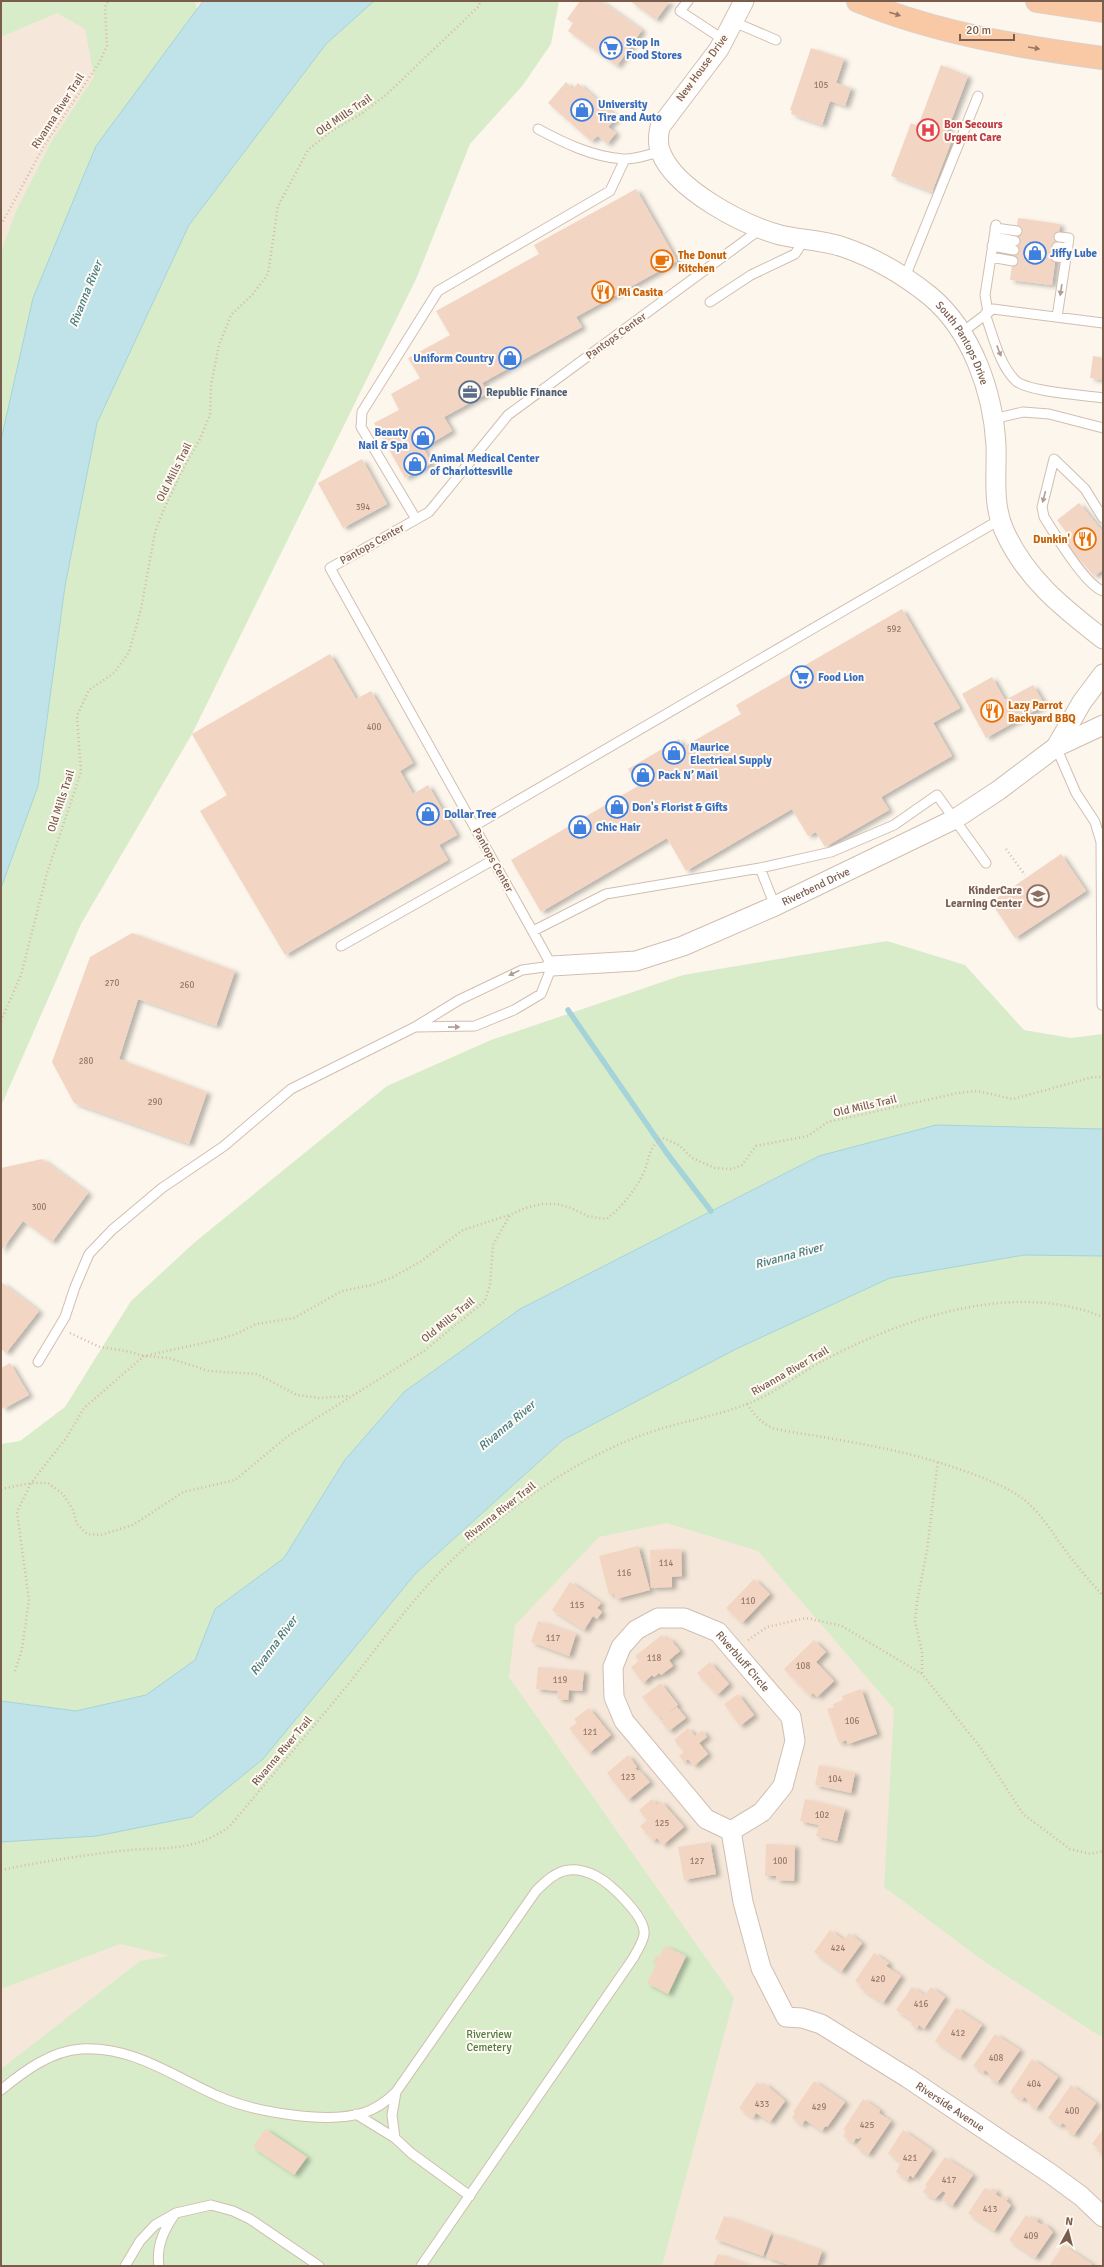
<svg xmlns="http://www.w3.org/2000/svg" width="1104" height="2267" font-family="Signika,sans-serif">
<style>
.residential{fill:#f5e8da}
.green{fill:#d8ecc9}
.water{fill:#bfe3e8;stroke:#a5d3da}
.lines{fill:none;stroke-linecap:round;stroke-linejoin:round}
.stream{stroke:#a5d3da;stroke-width:5.5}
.building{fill:#f3d5c3;filter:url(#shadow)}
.service-casing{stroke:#d1beb0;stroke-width:11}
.minor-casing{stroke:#d1beb0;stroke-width:21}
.trunk-casing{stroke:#dad1cd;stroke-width:24}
.path{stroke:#d9b8a5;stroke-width:2.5;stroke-dasharray:1 3;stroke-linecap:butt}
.service{stroke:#fff;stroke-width:9}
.minor{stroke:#fff;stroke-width:19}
.trunk{stroke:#f9c8a4;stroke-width:22}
.oneway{fill:#9a7763}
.oneway2{fill:#af9d94}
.labels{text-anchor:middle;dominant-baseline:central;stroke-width:4;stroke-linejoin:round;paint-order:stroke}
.number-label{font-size:9px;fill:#987a6a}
.shop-label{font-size:11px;font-weight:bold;fill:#366cbe;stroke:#fffaf3;text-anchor:start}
.street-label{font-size:11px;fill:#7a5c4d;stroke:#fffaf3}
.health-label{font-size:11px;font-weight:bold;fill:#be3a42;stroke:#fffaf3;text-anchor:start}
.food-label{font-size:11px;font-weight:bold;fill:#c56008;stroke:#fffaf3;text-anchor:start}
.service-label{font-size:11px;font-weight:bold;fill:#4e5e75;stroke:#fffaf3;text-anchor:start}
.education-label{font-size:11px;font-weight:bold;fill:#785e54;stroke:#fffaf3;text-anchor:end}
.park-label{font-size:11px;fill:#537a41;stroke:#fffaf3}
.water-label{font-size:12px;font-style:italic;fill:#437c86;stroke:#fffaf3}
</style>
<defs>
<filter id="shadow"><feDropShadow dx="4.5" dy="2.5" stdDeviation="2" flood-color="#0004"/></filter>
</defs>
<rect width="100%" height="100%" fill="#fdf6ec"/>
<!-- residential -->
<path class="residential" d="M1,1H202L182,22L1,426Z
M1103,1249V2266H1V1841L320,1659Z"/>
<!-- green -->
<path class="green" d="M1,1H194L197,9L33,298L1,440V252L16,211L51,142L94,77L85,29L57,13L1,37Z
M374,1H559L551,44L523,85L470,144L417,277L192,734L81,924L1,1106V888L38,786L65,586L97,423L189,225L326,44Z
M887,941L965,965L1024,1030L1071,1038L1103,1034V1129H1072L819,1156L520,1309L404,1392L344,1461L284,1558L215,1609L195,1660L146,1695L76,1711L1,1701V1444L20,1441L65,1407L131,1301L195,1242L387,1086L491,1040L683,975Z
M1024,1255L1103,1256V2038L985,1962L884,1887L894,1709L758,1551L667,1523L599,1537L515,1625L509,1677L734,1998L662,2266H1V2069L140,1961L170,1956L120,1944L1,1989V1842L97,1836L263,1759L416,1573L563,1440L736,1349L890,1278Z"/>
<!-- water -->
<path class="water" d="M203,1H374L326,44L189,225L97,423L65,586L38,786L1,888V440L33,298L96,146Z
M936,1125L1103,1129V1256L1024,1255L890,1278L736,1349L563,1440L416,1573L263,1759L192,1817L97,1836L1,1842V1701L76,1711L146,1695L195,1660L215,1609L284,1558L344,1461L404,1392L520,1309L819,1156Z"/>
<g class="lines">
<!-- stream -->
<path class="stream" d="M568,1010L666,1152L711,1211"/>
</g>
<!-- building -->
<path class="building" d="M580,1H601L642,30L617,66L568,31L573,23L567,19Z
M630,1H670L656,20Z
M811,48L844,59L836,83L851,88L845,106L830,101L822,125L791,114L792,111L790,110Z
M941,65L968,76L946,134L953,137L932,192L891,176L911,123L918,126Z
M566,82L573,89L578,83L617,117L608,127L616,133L607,144L598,136L591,141L548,103Z
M636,189L677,261L576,317L582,327L482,383L488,393L444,417L452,431L423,448L432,463L405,478L374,423L399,410L391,394L420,378L408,358L450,335L436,311L539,254L534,245Z
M1018,218L1060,224L1052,285L1010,280Z
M1093,356L1103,358V380L1090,378Z
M362,459L387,504L343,528L318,483Z
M1079,503L1103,532V570L1094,576L1070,549L1066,541L1070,537L1057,520Z
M902,609L960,708L933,723L952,756L881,797L889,810L825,847L816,832L808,836L792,809L686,871L667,838L541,912L511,860L638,786L628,769L679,739L683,747L741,714L736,705Z
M330,654L356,699L371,691L413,763L400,771L413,794L428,785L457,835L439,845L448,860L285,955L200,811L227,795L192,734Z
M992,677L1005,700L1033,685L1045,705L986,738L962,694Z
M1061,854L1086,891L1015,938L991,902Z
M132,933L235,971L216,1026L138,999L119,1059L207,1092L189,1144L74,1103L52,1062L90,957Z
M42,1159L88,1193L52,1242L23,1221L1,1251V1168Z
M1,1282L39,1311L6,1353L1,1349Z
M10,1363L29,1395L3,1409L1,1406V1368Z
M638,1546L650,1590L616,1599L614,1593L609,1595L599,1556Z
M681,1549L682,1576L672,1577V1587L651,1588L650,1550Z
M754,1579L770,1594L742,1623L726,1608Z
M570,1582L601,1603L597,1608L602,1612L597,1619L593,1616L584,1630L552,1610Z
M538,1621L576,1634L569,1656L531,1642Z
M662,1635L666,1640L669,1638L680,1651L669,1660L673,1666L661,1675L659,1673L654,1677L652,1675L643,1683L631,1667L639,1661L635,1656Z
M814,1640L826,1652L816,1662L834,1681L817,1697L813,1693L810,1696L784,1669Z
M710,1662L729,1684L717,1695L697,1673Z
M538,1667L584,1671L582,1691L569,1690L568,1700L557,1699L558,1691L536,1689Z
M661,1683L678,1705L667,1714L677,1707L686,1718L669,1731L661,1722L664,1720L661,1716L659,1718L642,1697Z
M861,1689L877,1734L848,1744L846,1740L839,1743L827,1709L834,1707L833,1704L843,1700L842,1696Z
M738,1694L754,1715L740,1726L724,1704Z
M589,1708L611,1735L589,1753L569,1728L577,1723L574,1719Z
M688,1728L695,1736L702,1730L707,1737L699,1743L708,1754L694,1766L688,1759L684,1762L679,1756L684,1752L674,1740Z
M628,1755L637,1767L635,1768L638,1771L639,1770L650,1782L628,1800L607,1773Z
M819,1765L855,1773L851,1793L815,1785Z
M652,1799L657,1805L661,1801L684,1827L663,1845L657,1838L653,1841L640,1826L647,1820L639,1810Z
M805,1799L845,1809L837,1841L816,1836L819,1825L800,1821Z
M710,1842L716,1874L684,1880L678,1847Z
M766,1844L795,1845L794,1881L776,1880V1876H765Z
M830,1930L844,1940L849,1933L862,1943L841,1972L814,1952Z
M665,1946L686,1956L668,1994L647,1983L656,1965L653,1963L656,1956L659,1957Z
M874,1953L889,1963L886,1966L901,1976L883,2003L860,1988L862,1986L855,1981Z
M912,1987L925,1995L931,1987L945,1997L924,2029L919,2025L917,2028L911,2025L913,2021L896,2010Z
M956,2008L982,2025L960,2058L935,2041Z
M995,2034L1020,2050L997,2083L988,2077L990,2074L985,2070L983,2073L973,2066Z
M1032,2059L1058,2077L1036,2109L1027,2102L1028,2100L1024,2097L1022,2100L1010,2092Z
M814,2081L845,2102L827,2127L825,2126L822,2131L805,2120L802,2125L792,2118L795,2113L793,2112Z
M757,2082L762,2086L764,2083L785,2101L770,2122L756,2113L753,2118L739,2108Z
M1071,2085L1096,2103L1074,2135L1065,2129L1067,2126L1062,2123L1060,2126L1048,2118Z
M863,2099L880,2110L879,2113L891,2121L868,2155L856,2147L862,2138L860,2137L859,2139L856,2138L853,2143L843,2136L846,2131L843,2130Z
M265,2129L307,2157L294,2175L253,2147Z
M1103,2129V2153L1102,2154L1097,2151L1099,2149L1092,2144Z
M903,2130L932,2150L913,2178L910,2175L907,2180L896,2172L901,2162L888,2153Z
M945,2157L973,2175L952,2206L942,2200L946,2193L943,2191L935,2199L923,2192L927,2186L925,2185Z
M985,2188L991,2191L993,2188L997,2191L995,2194L1001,2198L1003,2195L1008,2199L1006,2201L1011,2205L994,2231L968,2213Z
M1026,2215L1031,2219L1034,2216L1038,2219L1036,2221L1042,2225L1044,2223L1053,2232L1035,2258L1009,2240Z
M724,2216L771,2233L763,2256L715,2239Z
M775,2234L822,2251L817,2266H792L766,2257Z
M1063,2245L1092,2264L1090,2266H1049Z
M718,2254L750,2266H713Z"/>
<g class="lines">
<!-- service casing -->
<g class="service-casing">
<path id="service" d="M688,1L680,11L724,40
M734,22L776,40
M538,129C564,143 593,157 623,159C635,160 649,154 660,152
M995,228L1017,231
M994,237L1015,241
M992,246L1014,250
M1057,247L1068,248
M991,257L1013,261
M1056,257L1066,258
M905,277L978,96
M710,302L751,275L795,254L805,239
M988,312L985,295L996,225
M985,314C993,335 999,365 1016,381C1029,392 1084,395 1103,398
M1057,317L1069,238L1059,237
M961,333L993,309L1103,323
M993,419L1023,412L1049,414L1103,428
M1103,518L1085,489L1054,459L1042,507L1044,517C1055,534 1085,585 1103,591
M416,519L361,427L362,412L438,291L610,191L625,159
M1056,747L1076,793L1095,822L1101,842L1102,1005
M474,826L1001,519
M760,868L775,906
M533,931L606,894L760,868L831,852L894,825L937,795L986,863
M341,946L493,860
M552,966L330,568L429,512L508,415L762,228
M416,1027L475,1026L514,1010L541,994L552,966
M38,1362L65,1317L75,1287L89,1254L112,1230L162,1188L224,1146L291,1089L415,1027L459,1000L522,970L552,966
M1,2090C24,2071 51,2051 81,2049C134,2046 174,2077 220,2097C255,2112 326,2124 363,2113C376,2109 387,2101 396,2092L536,1891C545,1882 556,1871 569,1870C578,1869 589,1872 596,1876C611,1884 646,1917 644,1934C644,1941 637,1950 634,1957L421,2266
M356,2114L395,2138L392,2115L396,2092
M395,2138L411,2153L470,2196
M125,2266L140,2241L155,2225L176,2213L211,2205L233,2211L250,2219L319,2266
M159,2266C156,2247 164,2229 175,2214"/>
</g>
<!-- minor casing -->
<g class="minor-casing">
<g id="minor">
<path id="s1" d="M744,1L719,49L660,127C658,136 657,144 661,153C676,190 743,225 780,235C801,240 823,240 843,247C875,258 903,274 930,296C972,331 993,392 996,445C997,474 992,503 1004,530C1025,578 1063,608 1103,639"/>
<path d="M1056,747L1082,702L1103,674"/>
<path id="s2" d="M552,966L636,961L683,946L775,906L955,819L999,790L1056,747L1103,725"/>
<path id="s3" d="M731,1831L706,1819L624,1721L614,1697L613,1667L621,1647L636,1630L658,1618H684L718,1632L791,1717L795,1741L783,1786L762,1812L731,1831L743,1902L761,1968L786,2017L802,2018L821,2024L908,2078L1051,2174L1081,2196L1103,2217"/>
</g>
</g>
<!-- trunk casing -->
<g class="trunk-casing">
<path id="trunk" d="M858,1C936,33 1020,47 1103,58
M1037,1L1103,11"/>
</g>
<!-- path -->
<path class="path" d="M1,225L44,146L99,63L107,46L105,7L108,1
M1006,849L1025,875
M1,1021L21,975L47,873L81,772L77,716L89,690L114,673L129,652L141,609L155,532L164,509L184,467L200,439L210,415L211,385L219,345L231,315L253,294L268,274L278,206L308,150L330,132L361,114L386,95L478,7L481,1
M70,1333L100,1347L126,1351L144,1356L169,1358L209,1371L257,1374L297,1395L319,1398L348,1396
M747,1404C755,1416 762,1424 775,1429C843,1441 902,1448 967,1472C987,1479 1010,1488 1027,1502C1043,1516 1055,1537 1068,1554C1079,1569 1091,1582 1103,1596
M1,1489L31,1483H48L63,1494L73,1510L77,1524L87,1534L101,1535L133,1525L183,1492L235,1480L288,1436L424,1351L485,1301L490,1285L493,1245L510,1215L525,1208L542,1204H557L571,1208L588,1216L606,1219C622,1208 634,1191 643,1174C651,1158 646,1149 663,1138L679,1145L692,1158L715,1168L732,1169L742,1165L756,1146L808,1136L828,1122L958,1093L977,1091L1013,1099L1093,1077H1103
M748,1640L767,1627L806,1618L842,1626L922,1674L980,1747L1023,1814L1070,1849L1091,1854L1103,1851
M15,1671L22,1649L29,1600L17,1512L31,1483L67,1437L84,1408L144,1356L208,1342L234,1335L256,1324L294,1318L342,1291L372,1285L393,1277L420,1262L463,1230L509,1215
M922,1673V1652L915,1621L917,1602L927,1550L938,1461
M1,1870C40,1862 79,1856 119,1851C162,1846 192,1854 230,1826C270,1778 310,1731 350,1682C386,1636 420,1588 465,1548C517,1502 578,1458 645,1434C678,1422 714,1417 747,1404C772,1395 794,1377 817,1364C898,1320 1012,1279 1103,1317"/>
<!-- service -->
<use href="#service" class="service"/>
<!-- minor -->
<use href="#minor" class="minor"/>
<!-- trunk -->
<use href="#trunk" class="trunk"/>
</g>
<!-- one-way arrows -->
<defs><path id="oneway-solid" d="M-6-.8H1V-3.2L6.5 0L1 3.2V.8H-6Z"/></defs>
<g class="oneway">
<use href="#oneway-solid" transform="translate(895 14) rotate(18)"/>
<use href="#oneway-solid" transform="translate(1034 48) rotate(10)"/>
</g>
<g class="oneway2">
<use href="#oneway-solid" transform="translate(1061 290) rotate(99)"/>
<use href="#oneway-solid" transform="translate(999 351) rotate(69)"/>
<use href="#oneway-solid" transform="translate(1044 497) rotate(104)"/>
<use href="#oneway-solid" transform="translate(514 973) rotate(154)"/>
<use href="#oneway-solid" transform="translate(454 1027) rotate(-1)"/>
</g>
<!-- icons -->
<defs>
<g id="supermarket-ring" transform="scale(1.15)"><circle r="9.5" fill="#fffaf3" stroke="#3f7fe0" stroke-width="1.5"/><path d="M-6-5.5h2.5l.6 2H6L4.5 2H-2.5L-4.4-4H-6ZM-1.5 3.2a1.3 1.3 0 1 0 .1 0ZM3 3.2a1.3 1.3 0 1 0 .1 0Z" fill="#3f7fe0"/></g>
<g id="shop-ring" transform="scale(1.15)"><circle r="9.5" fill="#fffaf3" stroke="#3f7fe0" stroke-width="1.5"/><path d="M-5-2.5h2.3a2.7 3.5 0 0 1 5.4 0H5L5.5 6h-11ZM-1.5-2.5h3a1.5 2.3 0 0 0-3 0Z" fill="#3f7fe0"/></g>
<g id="hospital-ring" transform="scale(1.15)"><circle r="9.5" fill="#fffaf3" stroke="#e0444e" stroke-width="1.5"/><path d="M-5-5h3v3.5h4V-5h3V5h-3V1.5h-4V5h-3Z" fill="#e0444e"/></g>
<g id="cafe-ring" transform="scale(1.15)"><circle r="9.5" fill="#fffaf3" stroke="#e8710a" stroke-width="1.5"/><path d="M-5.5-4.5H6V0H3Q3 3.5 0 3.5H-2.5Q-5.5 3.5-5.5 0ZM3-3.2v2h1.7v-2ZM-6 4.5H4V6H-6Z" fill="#e8710a"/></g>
<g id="restaurant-ring" transform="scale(1.15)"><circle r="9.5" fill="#fffaf3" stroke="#e8710a" stroke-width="1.5"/><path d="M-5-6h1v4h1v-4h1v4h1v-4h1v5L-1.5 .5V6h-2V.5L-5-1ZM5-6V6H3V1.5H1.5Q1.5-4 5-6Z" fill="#e8710a"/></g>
<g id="office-ring" transform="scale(1.15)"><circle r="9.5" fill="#fffaf3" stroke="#5c6f8a" stroke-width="1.5"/><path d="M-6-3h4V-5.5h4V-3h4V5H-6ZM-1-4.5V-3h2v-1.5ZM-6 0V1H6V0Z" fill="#5c6f8a"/></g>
<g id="school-ring" transform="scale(1.15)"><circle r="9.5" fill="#fffaf3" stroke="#8d6e63" stroke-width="1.5"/><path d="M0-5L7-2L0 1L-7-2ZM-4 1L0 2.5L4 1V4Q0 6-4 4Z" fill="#8d6e63"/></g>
</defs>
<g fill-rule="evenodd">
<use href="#supermarket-ring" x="611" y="48"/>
<use href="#shop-ring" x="582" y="110"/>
<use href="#hospital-ring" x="928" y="130"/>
<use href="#shop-ring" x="1035" y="253"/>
<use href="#cafe-ring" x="662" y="261"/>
<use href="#restaurant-ring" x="603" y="292"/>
<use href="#shop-ring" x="510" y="358"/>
<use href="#office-ring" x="470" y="392"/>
<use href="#shop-ring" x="423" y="438"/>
<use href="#shop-ring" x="415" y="464"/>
<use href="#restaurant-ring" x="1085" y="539"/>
<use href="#supermarket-ring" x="802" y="677"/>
<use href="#restaurant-ring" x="992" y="711"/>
<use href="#shop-ring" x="674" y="753"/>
<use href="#shop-ring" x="643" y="775"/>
<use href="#shop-ring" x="617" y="807"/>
<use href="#shop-ring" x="428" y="814"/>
<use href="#shop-ring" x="580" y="827"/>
<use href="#school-ring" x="1038" y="896"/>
</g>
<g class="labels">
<!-- number labels -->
<g class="number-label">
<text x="821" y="85">105</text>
<text x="363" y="507">394</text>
<text x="894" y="629">592</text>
<text x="374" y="727">400</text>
<text x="112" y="983">270</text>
<text x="187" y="985">260</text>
<text x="86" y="1061">280</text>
<text x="155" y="1102">290</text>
<text x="39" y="1207">300</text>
<text x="666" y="1563">114</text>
<text x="624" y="1573">116</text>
<text x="748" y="1601">110</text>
<text x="577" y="1605">115</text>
<text x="553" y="1638">117</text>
<text x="654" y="1658">118</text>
<text x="803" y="1666">108</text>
<text x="560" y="1680">119</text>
<text x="852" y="1721">106</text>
<text x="590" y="1732">121</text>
<text x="628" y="1777">123</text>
<text x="835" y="1779">104</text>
<text x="822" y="1815">102</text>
<text x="662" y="1823">125</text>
<text x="697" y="1861">127</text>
<text x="780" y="1861">100</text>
<text x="838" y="1948">424</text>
<text x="878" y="1979">420</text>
<text x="921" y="2004">416</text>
<text x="958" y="2033">412</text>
<text x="996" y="2058">408</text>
<text x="1034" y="2084">404</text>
<text x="762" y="2104">433</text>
<text x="819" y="2107">429</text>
<text x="1072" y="2111">400</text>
<text x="867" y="2125">425</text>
<text x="910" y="2158">421</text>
<text x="949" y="2180">417</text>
<text x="990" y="2209">413</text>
<text x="1031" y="2236">409</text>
</g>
<!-- shop labels -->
<g class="shop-label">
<text x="626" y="42">Stop In<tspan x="626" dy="13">Food Stores</tspan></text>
<text x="598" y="104">University<tspan x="598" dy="13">Tire and Auto</tspan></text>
<text x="1050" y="253">Jiffy Lube</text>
<text x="494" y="358" text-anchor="end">Uniform Country</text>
<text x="408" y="432" text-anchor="end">Beauty<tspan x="408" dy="13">Nail &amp; Spa</tspan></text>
<text x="430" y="458">Animal Medical Center<tspan x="430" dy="13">of Charlottesville</tspan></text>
<text x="818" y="677">Food Lion</text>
<text x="690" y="747">Maurice<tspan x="690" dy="13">Electrical Supply</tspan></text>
<text x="658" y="775">Pack N’ Mail</text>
<text x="632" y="807">Don's Florist &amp; Gifts</text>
<text x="444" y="814">Dollar Tree</text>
<text x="596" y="827">Chic Hair</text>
</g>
<!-- street labels -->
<g class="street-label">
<text transform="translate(702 68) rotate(-54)">New House Drive</text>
<text transform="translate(58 111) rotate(-57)">Rivanna River Trail</text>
<text transform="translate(344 115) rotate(-34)">Old Mills Trail</text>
<text transform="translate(616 336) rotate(-36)">Pantops Center</text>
<text stroke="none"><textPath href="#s1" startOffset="549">South Pantops Drive</textPath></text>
<text transform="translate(174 472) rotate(-63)">Old Mills Trail</text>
<text transform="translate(372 544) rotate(-29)">Pantops Center</text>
<text transform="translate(61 801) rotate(-72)">Old Mills Trail</text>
<text transform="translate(493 860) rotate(61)">Pantops Center</text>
<text stroke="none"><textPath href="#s2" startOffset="279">Riverbend Drive</textPath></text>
<text transform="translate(865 1106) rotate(-13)">Old Mills Trail</text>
<text transform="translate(448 1320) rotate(-39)">Old Mills Trail</text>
<text transform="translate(790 1371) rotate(-30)">Rivanna River Trail</text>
<text transform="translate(500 1511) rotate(-38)">Rivanna River Trail</text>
<text stroke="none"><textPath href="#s3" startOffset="382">Riverbluff Circle</textPath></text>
<text transform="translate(282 1751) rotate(-50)">Rivanna River Trail</text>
<text stroke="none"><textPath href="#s3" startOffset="981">Riverside Avenue</textPath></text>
</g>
<!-- health labels -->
<g class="health-label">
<text x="944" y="124">Bon Secours<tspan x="944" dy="13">Urgent Care</tspan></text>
</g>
<!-- food labels -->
<g class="food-label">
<text x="678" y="255">The Donut<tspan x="678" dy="13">Kitchen</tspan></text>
<text x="618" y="292">Mi Casita</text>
<text x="1070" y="539" text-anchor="end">Dunkin'</text>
<text x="1008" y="705">Lazy Parrot<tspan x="1008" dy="13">Backyard BBQ</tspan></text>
</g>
<!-- service labels -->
<g class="service-label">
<text x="486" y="392">Republic Finance</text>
</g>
<!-- education labels -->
<g class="education-label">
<text x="1022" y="890">KinderCare<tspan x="1022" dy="13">Learning Center</tspan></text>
</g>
<!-- park labels -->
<g class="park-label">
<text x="489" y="2034">Riverview<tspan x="489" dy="13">Cemetery</tspan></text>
</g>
<!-- water labels -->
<g class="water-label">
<text transform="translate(86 294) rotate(-68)">Rivanna River</text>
<text transform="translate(789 1256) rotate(-15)">Rivanna River</text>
<text transform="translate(507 1426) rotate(-40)">Rivanna River</text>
<text transform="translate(274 1646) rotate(-53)">Rivanna River</text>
</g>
</g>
<!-- border -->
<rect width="1104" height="2267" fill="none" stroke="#7a5c4d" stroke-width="4"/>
<!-- north arrow -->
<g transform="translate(1068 2231) rotate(7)" stroke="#fffaf3" stroke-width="3" paint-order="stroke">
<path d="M0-3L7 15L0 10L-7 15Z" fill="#7a5c4d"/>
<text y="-6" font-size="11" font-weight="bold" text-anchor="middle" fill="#7a5c4d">N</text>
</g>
<!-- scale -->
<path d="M960 34v6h54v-6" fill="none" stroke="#7a5c4d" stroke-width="2"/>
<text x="966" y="34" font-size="12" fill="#7a5c4d" stroke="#fffaf3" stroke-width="3" paint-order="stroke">20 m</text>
</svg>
